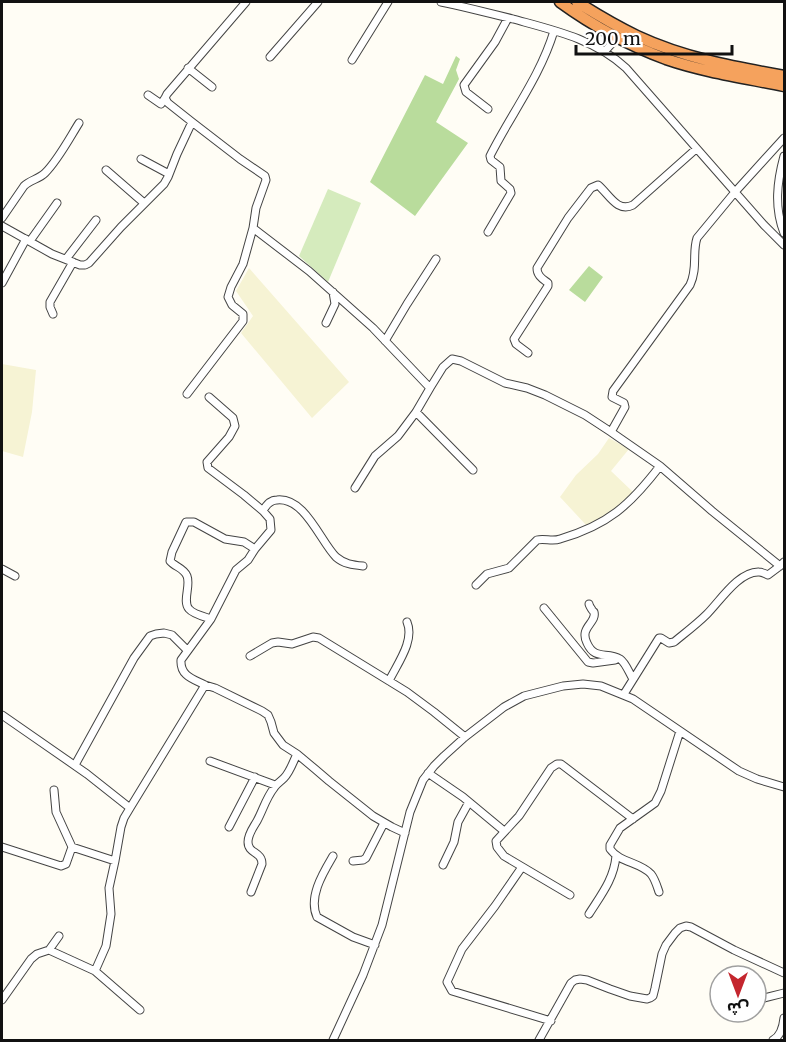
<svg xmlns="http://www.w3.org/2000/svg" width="786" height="1042" font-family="Merriweather,'Noto Sans Arabic',serif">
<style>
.farmland{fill:#f6f3d4}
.green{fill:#d5ebbd}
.forest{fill:#b9dc9c}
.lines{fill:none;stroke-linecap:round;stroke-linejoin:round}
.minor-casing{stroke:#444;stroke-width:9}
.highway-casing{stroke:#222;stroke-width:13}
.minor{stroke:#fff;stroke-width:7}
.highway{stroke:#f5a25d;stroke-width:10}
</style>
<rect width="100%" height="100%" fill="#fffdf5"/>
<!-- farmland -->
<path class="farmland" d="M249,268L349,382L312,418L241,333L253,316L236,291Z
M2,364L36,370L32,412L23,457L2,451Z
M609,438L629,449L611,471L633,492L607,516L587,526L560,497L576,475L598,454Z"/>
<!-- green -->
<path class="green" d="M328,189L361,203L328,282L299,256Z"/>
<!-- forest -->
<path class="forest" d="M456,56L460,59L456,70L459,79L436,122L468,143L415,216L370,182L425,75L443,84Z
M589,266L603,277L585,302L569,290Z"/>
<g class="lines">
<!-- minor casing -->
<g class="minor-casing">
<path id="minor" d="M246,2L167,94L165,98L168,103L192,122L240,159L265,176L266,180L256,208L253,228L309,271L373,328L430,388L443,367L452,359L461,361L505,383L527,388L545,395L585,415L611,432L660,466L712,511L780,566L784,562
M441,2C465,7 489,13 513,19C553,30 595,39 626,68L764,225L784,245
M605,51L617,38
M270,57L318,2
M352,60L388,2
M188,68L212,87
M148,95L161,104L165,98
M488,109L466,92L464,85L495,42L508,18
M784,156C777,182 774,207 784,233
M141,159L169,174
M106,170L144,203
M2,218L24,186C30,180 39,179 45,173C58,160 69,139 79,123
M2,226L52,254L80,265H85L89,263L121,227L164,184L168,177L177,154L192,122
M488,232L511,193L510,189L501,181L500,167L491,160L490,156C511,114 540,77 554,31
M30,241L57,203
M66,259L96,220
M2,283L26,239
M53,314L50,307V302L73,262
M326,323L335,304L333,292
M385,341L407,304L436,259
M528,353L516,344L514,339L548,286V283C543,279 537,276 537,268L568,218L591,188L598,185C609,194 617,213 633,205L696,149
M187,394L243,321V314L232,305L228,297L231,287L243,264L253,228
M416,412L473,470
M611,432L625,407L624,403L612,397L613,391L690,285C698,268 692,253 697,238L735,192L784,138
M355,488L375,456L398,436L416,412L430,388
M263,511C266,505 270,500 277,500C305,497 320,541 336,557C344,564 353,565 363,566
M2,569L15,576
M476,585L487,574L509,568L537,540C545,538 552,542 560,539C608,525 630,505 660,466
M589,604C589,605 593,612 594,612C597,623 579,627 587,643C595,661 607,651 620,659C626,663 629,673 633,679
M544,608L588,662L593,663L615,660
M211,619C205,617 193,614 189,609C182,601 191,586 187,576C184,568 175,567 170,561L172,552L186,522H194L225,539L244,542L255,549
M250,656L272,643L278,642L292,644L313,637L319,638L407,692L434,712L465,737
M389,681C397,664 415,641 407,622
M205,685C193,679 180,676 181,660L211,619L236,570L248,560L255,549L271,530L270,519L263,511L244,495L208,468L207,462L229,437L235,426L233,418L209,397
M624,694L659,638H661L669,643L674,642C685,633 697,624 707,614C720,601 739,571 759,572C761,572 766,574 768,575L780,566
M2,715L87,774L130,808L205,685L215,688L262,711L268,715L271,722L274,733L283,745L297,754L315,769L329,781L373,816L392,827L405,833
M210,761L275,785
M75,765L134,658L150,636L156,634L164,633L172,635L187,650
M428,773L463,797L504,831
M229,827L255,777
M2,847L61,866L66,864L72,847L56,812L54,790
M72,847L115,861
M333,856C323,873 308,897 317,917L353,937L375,945
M353,861L363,860L366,858L384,823
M443,865L454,842L458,822L469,802
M522,867L495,906L462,949L447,982L452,991L551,1021
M251,892L262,864C262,851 248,854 248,842C248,834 253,828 257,821C263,810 266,798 274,788C276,784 280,782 284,778C290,772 293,762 297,754
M659,892C657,886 655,879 651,874C640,862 620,863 610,849V845L620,828L655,803L661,791L680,731
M570,895L504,856L497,847L496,841L519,816L551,768L557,764H561L633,819
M589,914C601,895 614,879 616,856
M49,950L59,936
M95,971L106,946L111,914L109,888L115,861L121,827L124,818L130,808
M2,1000L31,959L37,954L49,950L95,971L140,1010
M756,1000L784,993
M333,1040L363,975L382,925L410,812L423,780L434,766L444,756L465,737L504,707L524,696L563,686L583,684L601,686L633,699L739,771L757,779L784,787
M539,1040L571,983L575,980L580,979L587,980L610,989L630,996L647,999L650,998L653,996L655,988L662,954L666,945L675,933L680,928L686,926L691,927L734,950L784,973
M773,1040C781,1036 783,1027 784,1018"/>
</g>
<!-- highway casing -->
<g class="highway-casing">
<path id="highway" d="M560,2C593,26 628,45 666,59C704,72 745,78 784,86
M577,2C596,14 616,26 637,36C684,58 734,67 784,76"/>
</g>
<!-- minor -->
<use href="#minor" class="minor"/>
<!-- highway -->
<use href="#highway" class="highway"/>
</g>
<!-- border -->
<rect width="786" height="1042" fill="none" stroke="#111111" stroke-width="6"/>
<!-- north arrow -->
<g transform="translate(738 994) rotate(180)"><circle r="28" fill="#ffffff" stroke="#a0a0a0" stroke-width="1.5"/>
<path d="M0-4.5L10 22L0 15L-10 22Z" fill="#c4262e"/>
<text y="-9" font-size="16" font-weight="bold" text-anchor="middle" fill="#111111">ش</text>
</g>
<!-- scale -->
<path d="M576 45v9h156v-9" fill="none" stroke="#111111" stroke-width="3"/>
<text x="585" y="45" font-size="18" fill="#111111" stroke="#ffffff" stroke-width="4.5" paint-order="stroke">200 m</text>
</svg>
